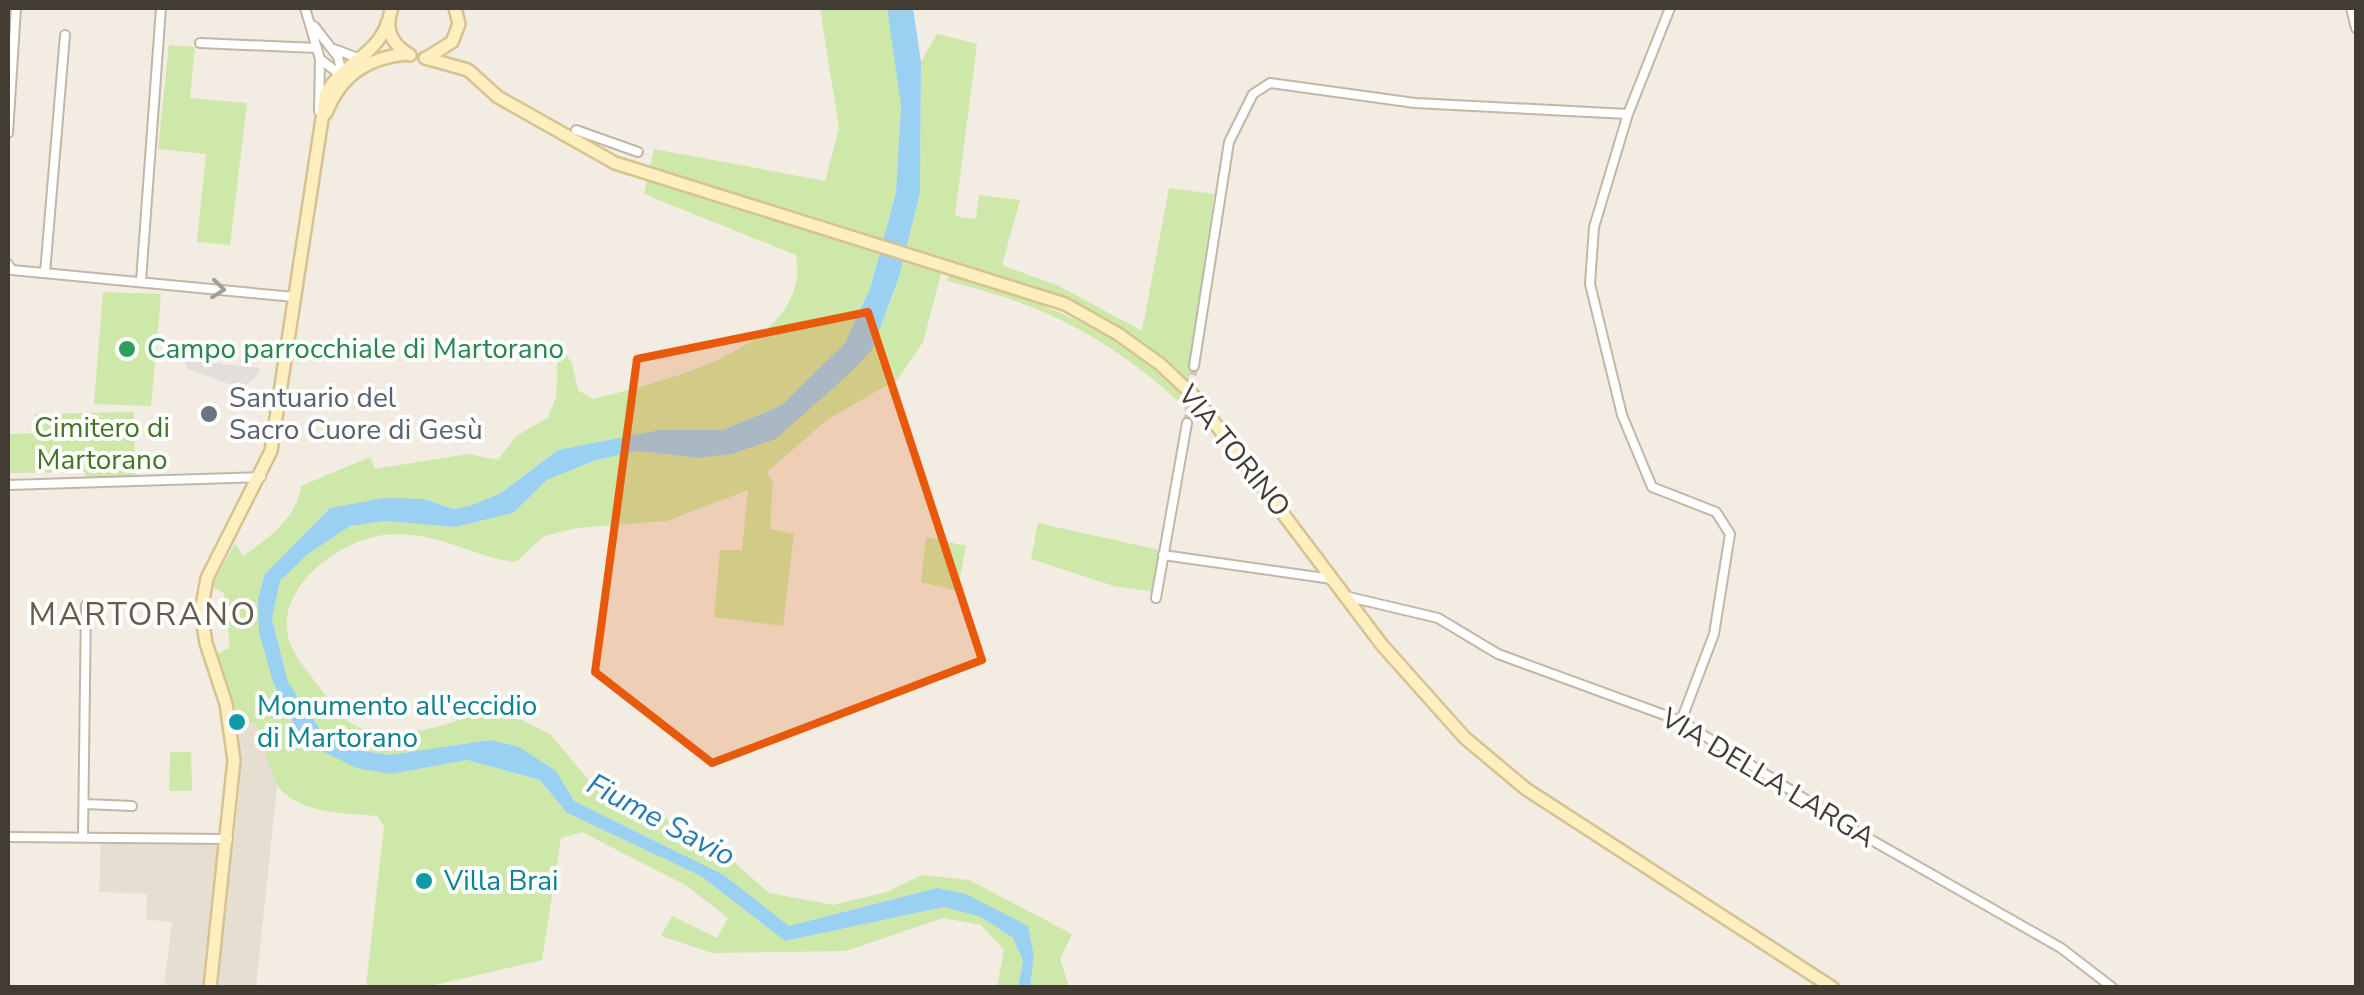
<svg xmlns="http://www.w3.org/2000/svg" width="2364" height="995" font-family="'Nunito Sans',sans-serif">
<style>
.residential{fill:#e6ded0}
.green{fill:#cde8a8}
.parking{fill:#e2dfdb}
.water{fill:#9ad0f2}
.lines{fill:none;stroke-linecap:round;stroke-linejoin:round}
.street-tunnel{stroke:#cfc9bf;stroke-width:8;stroke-dasharray:8 4;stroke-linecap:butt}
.street-casing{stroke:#c0b7a7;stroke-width:12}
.secondary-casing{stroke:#d7c291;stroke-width:16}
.street{stroke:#fff;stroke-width:8}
.secondary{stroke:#ffeebe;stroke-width:11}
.oneway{stroke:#a19e98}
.marked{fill:#e8590c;fill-opacity:0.2;stroke:#e8590c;stroke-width:8;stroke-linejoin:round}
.leisure-dot{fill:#2e9e5b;stroke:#fff;stroke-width:4}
.worship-dot{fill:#6b7280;stroke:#fff;stroke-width:4}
.culture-dot{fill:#0f9aa8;stroke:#fff;stroke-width:4}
.labels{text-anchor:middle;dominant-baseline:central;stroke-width:8;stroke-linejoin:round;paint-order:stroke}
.leisure-label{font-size:28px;fill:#27864d;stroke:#fff;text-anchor:start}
.worship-label{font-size:28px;fill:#5b616d;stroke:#fff;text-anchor:start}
.park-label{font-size:28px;fill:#457625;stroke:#fff}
.street-label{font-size:28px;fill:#433c32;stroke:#fff}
.culture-label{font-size:28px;fill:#0d838f;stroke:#fff;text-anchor:start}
.water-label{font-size:30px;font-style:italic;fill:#297bb1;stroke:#fff}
.quarter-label{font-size:32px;letter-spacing:2.5px;fill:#665a49;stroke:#fff}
</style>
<rect width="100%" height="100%" fill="#f2ece2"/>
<!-- residential -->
<path class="residential" d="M254,721L277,787L256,987H164L172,923L146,919L147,894L99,892L101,840L234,842L240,780L236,726Z"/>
<!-- green -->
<path class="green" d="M820,8H887L901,106L896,192L871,286L845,343L782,405L723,430H659L558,450L501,493L470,506L453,509L424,499L330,508L265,574L258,598L296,728L391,774L467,760L540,780L567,813L701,876L785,941L944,907L981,917L1013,938L1023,961L1018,987H997L1004,950L981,925L943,918L846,951L712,953L661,936L672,916L717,938L728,918L687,886L582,832L561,838L542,960L426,987H366L384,826L377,816C346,813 302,814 279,788C271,778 261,737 255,722L236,726L215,654L230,648L224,593L211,586L235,544L243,556C269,538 297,518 301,486L370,457L375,469L468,454L498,460L516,436L548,418L556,397L559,342L572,364L578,390L593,399C659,382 813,349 796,255L644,194L654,149L825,181L839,128Z
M937,34L977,44L955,216L976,219L979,195L1020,200L1002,265L1059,286L1142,331L1169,188L1214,194L1188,383C1111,315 1043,287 945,259L923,342L898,379L828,419L767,472L773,482L770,529L794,534L783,626L714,617L720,550H742L748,490L667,521L577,528L544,536L516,562C468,556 436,529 384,535C339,540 271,590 290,643C296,659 310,674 320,688C335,708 344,725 370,731C413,740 457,720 497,708L550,734L597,790L674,822L728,857L769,893L833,905L887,892L922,875L969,880L1072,934L1060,959L1069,987H1030L1034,956L1028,926L937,888L789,926L724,875L574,801L556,771L490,740L390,755L356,750L321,732L288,682L272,619L280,581L308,554L350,526L383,521L455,527L513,513L547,480L596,460L638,451L699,458L732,454L776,439L872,350L899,277L920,193L921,62Z
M169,45L195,47L190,98L247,103L230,245L197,242L206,154L158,149Z
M950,274C1044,303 1113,327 1185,397L1184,406C1109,338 1045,304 946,281Z
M103,292L161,294L151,406L94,404Z
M134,412L135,477L86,478L85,472L8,473V434L35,433V414Z
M1038,523L1159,550L1154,592L1114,586L1031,559Z
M926,537L966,546L957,591L921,582Z
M170,752H191L192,791H169Z"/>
<!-- parking -->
<path class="parking" d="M183,360L260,368L259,373L242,389L188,369Z"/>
<!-- water -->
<path class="water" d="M887,8H913L921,62L920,193L899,277L872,350L850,373L776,439L732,454L699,458L638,451L596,460L547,480L513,513L455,527L384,521L350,526L308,554L280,581L272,619L288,682L321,731L356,750L390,755L490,740L519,747L556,771L574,801L724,875L789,926L937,888L966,894L1028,926L1034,956L1030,987H1018L1023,961L1013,938L981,917L944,907L785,941L701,876L567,813L540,780L467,760L391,774L357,768L318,749L296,728L273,682L259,632L258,598L265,574L330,508L385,498L424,499L453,509L470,506L501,493L558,450L659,430H723L782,405L845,343L871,286L896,192L901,106Z"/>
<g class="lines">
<!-- street-tunnel -->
<path class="street-tunnel" d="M1187,423L1194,366"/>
<!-- street casing -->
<g class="street-casing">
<path id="street" d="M305,8L320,59L319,111
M1670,8L1628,114L1594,227L1590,284L1622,415L1652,487L1716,512L1730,534L1714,634L1681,721
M2351,8L2356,28
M314,26L338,57L342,73
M200,43L317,48
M334,49L358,58
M320,59L338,73H346
M576,130L638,152
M8,133L16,8
M8,264L12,270L294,297
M45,273L65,35
M141,281L161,8
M1194,366L1229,142L1253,94L1270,83L1415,103L1628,114
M8,485L261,477
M1163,555L1332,579
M1345,596L1438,618L1498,654L1681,721L1854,830L2061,948L2113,988
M1156,598L1187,423
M85,804L132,806
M8,837L228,839
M83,837L86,605"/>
</g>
<!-- secondary casing -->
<g class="secondary-casing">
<path id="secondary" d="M392,8C384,28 391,44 410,55
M428,57L452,42L459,24L455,8
M425,58L468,70L498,97L615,163L1065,304L1118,334L1160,364L1195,397L1382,645L1465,738L1526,789L1833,988
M326,113C341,75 368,57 408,54
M210,988L234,760L226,704L206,643L201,612L207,578L271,451L326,93C343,63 378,55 388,21"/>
</g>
<!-- street -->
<use href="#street" class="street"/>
<!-- secondary -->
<use href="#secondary" class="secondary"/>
</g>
<!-- one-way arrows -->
<defs><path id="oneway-chevron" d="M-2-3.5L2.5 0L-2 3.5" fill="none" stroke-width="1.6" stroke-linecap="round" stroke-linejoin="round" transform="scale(2.5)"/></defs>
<use class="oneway" href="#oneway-chevron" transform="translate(218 289) rotate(6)"/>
<!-- marked area -->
<path class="marked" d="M868,312L982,660L712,763L595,672L637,359Z"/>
<!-- markers -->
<circle class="leisure-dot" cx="127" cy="349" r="10"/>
<circle class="worship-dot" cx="209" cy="414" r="10"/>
<g class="culture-dot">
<circle cx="237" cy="722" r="10"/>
<circle cx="424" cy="881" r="10"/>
</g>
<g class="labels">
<!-- leisure labels -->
<g class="leisure-label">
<text x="147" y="349">Campo parrocchiale di Martorano</text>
</g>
<!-- worship labels -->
<g class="worship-label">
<text x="229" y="398">Santuario del<tspan x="229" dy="32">Sacro Cuore di Gesù</tspan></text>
</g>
<!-- park labels -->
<g class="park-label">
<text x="102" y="428">Cimitero di<tspan x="102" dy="32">Martorano</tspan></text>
</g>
<!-- street labels -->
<g class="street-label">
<text transform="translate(1234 451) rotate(51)">VIA TORINO</text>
<text transform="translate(1768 778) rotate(31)">VIA DELLA LARGA</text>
</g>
<!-- culture labels -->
<g class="culture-label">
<text x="257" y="706">Monumento all'eccidio<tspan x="257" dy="32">di Martorano</tspan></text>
<text x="444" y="881">Villa Brai</text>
</g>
<!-- water labels -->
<g class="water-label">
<text transform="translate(661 820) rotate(28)">Fiume Savio</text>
</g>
<!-- quarter labels -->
<g class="quarter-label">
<text x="143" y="614">MARTORANO</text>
</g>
</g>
<!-- border -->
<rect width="2364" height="995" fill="none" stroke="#433c32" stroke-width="20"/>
</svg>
